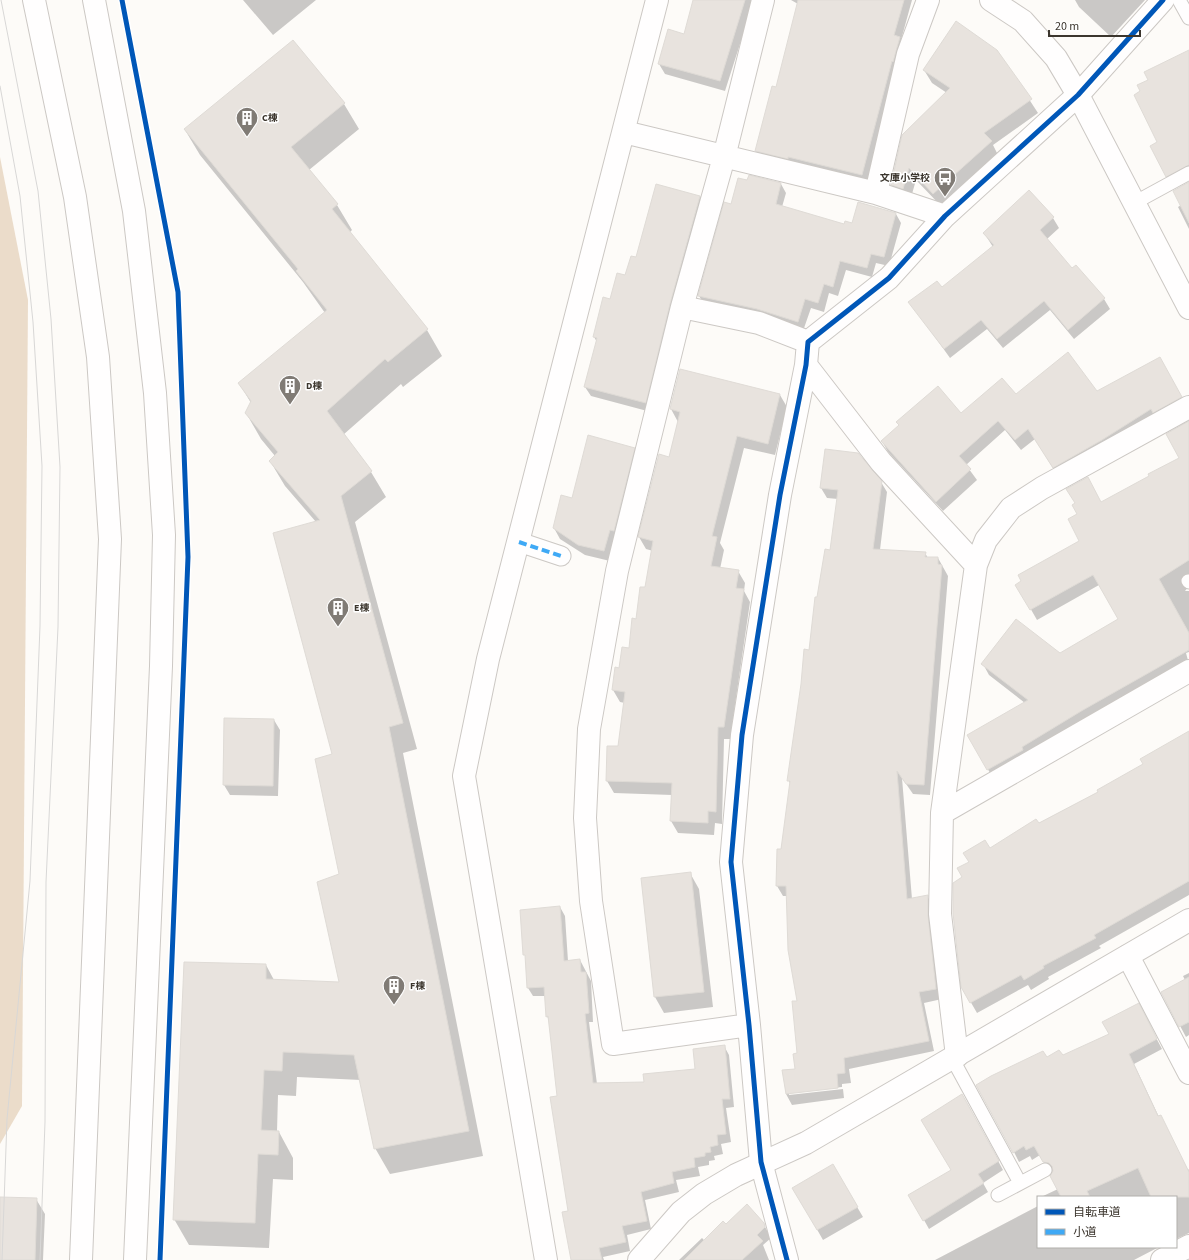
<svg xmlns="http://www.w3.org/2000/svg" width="1189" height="1260" font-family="'Source Sans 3','Noto Sans JP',sans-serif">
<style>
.green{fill:#ebdcca}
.shadow{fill:#0003}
.building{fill:#e8e3de;stroke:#dfdbd6}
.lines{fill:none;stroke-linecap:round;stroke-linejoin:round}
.service-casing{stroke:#ccc8c4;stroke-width:15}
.pedestrian-casing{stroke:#ccc8c4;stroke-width:21}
.minor-casing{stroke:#ccc8c4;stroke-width:24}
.tertiary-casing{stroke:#ccc8c4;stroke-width:24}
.service{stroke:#fffefe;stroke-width:13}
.pedestrian{stroke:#fffefe;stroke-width:19}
.minor{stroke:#fffefe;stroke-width:22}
.tertiary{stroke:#fffefe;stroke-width:22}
.tram{stroke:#d8d7d6;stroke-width:1}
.quiet{stroke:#3fa9f5;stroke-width:4;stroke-dasharray:8 4;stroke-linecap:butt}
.cycleway-casing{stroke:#fff;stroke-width:8}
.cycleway{stroke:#0057b8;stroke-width:5}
.labels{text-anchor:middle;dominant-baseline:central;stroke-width:3;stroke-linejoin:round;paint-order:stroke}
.poi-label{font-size:10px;font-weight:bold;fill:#3c362e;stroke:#fff;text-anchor:start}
</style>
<rect width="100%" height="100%" fill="#fdfbf8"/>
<!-- green -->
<path class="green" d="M0,157L28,300L22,1106L0,1144Z"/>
<!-- shadow -->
<path class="shadow" d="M243,0H316L273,35Z
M694,0H754L725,91L665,74L659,64L685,35Z
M791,0H912L901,40L905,48L868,185L762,161L756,151L777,88L798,4Z
M1075,0H1145L1111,37L1079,7Z
M997,50L1038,113L993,145L998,155L941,206L916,180L910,201L899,198L892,185L947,93L932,83L924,70Z
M1189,51V178L1172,186L1166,176L1159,142L1142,92L1149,80Z
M344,104L359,129L309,170L337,205L352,230L349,233L427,330L442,356L403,387L401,384L343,435L371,472L386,497L355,522L417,749L403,753L483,1156L390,1174L375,1148L361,1080L297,1077L296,1096L278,1095L277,1132H279L293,1158V1180L273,1179L269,1248L189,1245L174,1219L266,965L274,980L340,983V875L334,755L316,522L285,486L270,461L275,456L261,439L246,413L251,403L239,383L325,313L303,282L200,155L185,130Z
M748,181L781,184L786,193L782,207L845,225H853L896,214L901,223L889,266L876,263L872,277L846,270L838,296L829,293L824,312L811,308L803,331L705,305L699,296L732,205Z
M1189,183V229L1178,207L1181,205Z
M1029,191L1053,218L1059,228L1047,239L1072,270L1076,266L1104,299L1110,309L1074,339L1050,310L1003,348L987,329L950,358L910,302L942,289L993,247L984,233Z
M700,196L705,206L651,412L591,396L585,387L597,342L594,337L611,300L637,259Z
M1165,368L1187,408L1059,478L1035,439L1021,450L1005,430L966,465L977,480L943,511L888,452L882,441L900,426L897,422L961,414L1016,395L1097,392Z
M780,395L787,407L775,455L744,448L720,543L724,550L720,569L738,571L745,583L744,591L750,602L730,739H724L722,824L715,823L714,835L678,833L671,821L672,795L614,793L607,781L619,747L625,703L620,702L613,690L630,649L646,588L653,551L646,549L639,537L669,458L678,422L671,409Z
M1189,422V586L1185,591H1189V652L1186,653L1189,664L994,780L969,736L1025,703L989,675L983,664L1060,654L1119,619L1099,585L1037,620L1017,585L1081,542L1101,503L1151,477L1180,458Z
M634,448L640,459L610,561L585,555L560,539L554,528L572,499Z
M881,482L887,492L880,550L925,553L928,558H938L948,576L930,795L913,794L902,778L912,899L927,896L933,906L942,999L924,1003L934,1051L849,1069L851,1083L842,1084V1087L789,1093V1095L843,1089L844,1098L792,1105L786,1094L784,1071L796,1070L798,1054V1001L787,896H783L777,886L778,850H781L791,785L788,780L818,598L831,551L838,499L827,498L821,488Z
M274,720L280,730L278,796L230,795L224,785Z
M1189,732V895L1099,946L1101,948L1048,977L1049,979L1031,990L1028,985L977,1013L962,987L963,878L970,862L989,849L1099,792L1144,764Z
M690,873L699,889L713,1007L664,1013L655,997L642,879Z
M560,907L565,916L568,961L580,960L591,981L593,1022H589L597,1084L645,1083L696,1070L724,1046L729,1055L734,1107L726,1108L731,1142L721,1144L723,1154L714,1156L715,1160L709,1161V1165L698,1167L700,1176L676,1180L679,1192L645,1200L651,1229L627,1235L630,1251L603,1257L604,1260H572L570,1212L558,1097L549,1021L547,1016L545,996H533L528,988Z
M1189,973V1035L1186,1037L1162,992L1185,980L1183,976Z
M1144,1015L1162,1049L1134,1064L1159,1117L1188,1170L1189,1169V1233L1176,1239V1197H1041L1058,1189L1053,1173L1050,1172L1040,1155L1032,1160L1030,1156L1019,1162L1014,1152L1046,1059L1062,1057L1110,1035Z
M967,1104L1003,1170L983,1183L988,1192L929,1229L910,1195L952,1171Z
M833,1166L863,1217L823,1240L794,1189Z
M0,1198L36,1199L45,1214L43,1260H0Z
M1038,1206V1247H1159L1134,1260H935Z
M763,1223L771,1238L763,1245L769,1260H679L702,1238L705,1241L726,1225Z"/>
<!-- building -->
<path class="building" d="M693,0H745L720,81L658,64L668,29L684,34Z
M798,0H904L894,35L900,37L893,62L892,61L862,175L788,157V159L755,151L772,86L776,87Z
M956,21L997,50L1032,99L984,133L992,141L933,194L909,168L903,189L891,185L902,135L950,88L923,70Z
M293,40L345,103L291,147L338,204L332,209L428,329L388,362L385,359L327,411L372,471L341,496L403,723L389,727L469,1131L374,1149L354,1055L283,1052L282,1071L264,1070L261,1130L279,1131L278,1155L258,1154L255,1223L173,1220L184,962L266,964V979L339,982L317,882L339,874L315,759L332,754L273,533L320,520L269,461L278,452L245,413L251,401L238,383L327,310L296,271L298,269L184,129Z
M1189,50V165L1166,177L1150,146L1157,142L1134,95L1140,91L1137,85L1148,80L1144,72Z
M749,175L781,183L776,204L844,224L845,221L852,223L858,202L896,213L884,257L871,254L867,268L840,261L833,287L824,284L818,303L805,299L798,322L757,309L698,296L724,202L731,204L738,178L747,180Z
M1189,182V223L1173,191Z
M656,184L700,196L670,304L646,403L584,387L597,338L593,337L603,297L610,299L617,273L625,275L631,256L636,257Z
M1029,190L1054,217L1040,230L1072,268L1076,265L1105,298L1068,330L1044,301L997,339L981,320L944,349L908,302L937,281L942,287L994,245L983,233Z
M1068,352L1097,391L1160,357L1182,397L1153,413L1151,409L1102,440L1053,468L1028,429L1015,440L998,421L959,456L971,469L936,502L881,441L899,425L896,422L938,386L961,413L1002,378L1016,394Z
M680,369L780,394L768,444L737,436L712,536L717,537L711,566L739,570L736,588L744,589L724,727H718L716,812L708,811V823L670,821L672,783L606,781L607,746H618L625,692L612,690L615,667L619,668L622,647L629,648L632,618L636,619L640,587H645L653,541L638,537L659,454L669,457L680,412L670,409Z
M1189,421V560L1159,579L1189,633V650L1083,710L1022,747L1023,750L987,770L967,735L1028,700L981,664L1016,619L1060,653L1118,619L1093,575L1030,610L1015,585L1021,581L1018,575L1079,541L1068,519L1077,514L1072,505L1075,503L1066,489L1088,477L1101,502L1149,476L1148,474L1179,458L1166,434Z
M588,435L635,448L614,531L610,530L604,551L578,545L553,528L561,495L572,498Z
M825,449L858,453L882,481L873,549L926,552L925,557H938V564L942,565L924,785L906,784L897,771L907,899L928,895V915L936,989L919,992L929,1041L844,1058L845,1073L837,1074L838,1088L786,1094L782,1070L795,1069L793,1054L797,1053L792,1001H797L788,950L786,886H776L777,849H781L790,781H787L801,684L804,649L809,650L815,597H817L825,549L830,550L838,490L820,488Z
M224,718L274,719L273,786L223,785Z
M1189,731V881L1094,935L1096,938L1043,966L1044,968L1024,980L1021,975L970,1003L961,987L953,913V883L962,877L957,868L969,862L963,853L985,840L990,848L1036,819L1039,823L1098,792L1097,790L1143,764L1140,759Z
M691,872L704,992L654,997L641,878Z
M560,906L564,961L580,959L581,972H586L589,1013L585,1014L593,1083L644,1082L643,1074L695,1069L693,1049L725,1045L730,1099H722L726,1134L717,1135L718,1145L710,1147L711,1152L705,1153V1156L694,1158L695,1167L672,1172L674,1183L641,1192L647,1221L622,1226L626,1242L599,1248L602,1260H571L562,1212L568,1211L550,1097L557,1096L548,1016L546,1017L544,987L527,988L525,955H523L520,910Z
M1189,977V1022L1179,1027L1161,992Z
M1139,1003L1157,1039L1129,1054L1158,1116L1161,1115L1189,1172V1197H1151L1138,1168L1087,1191L1090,1197H1061L1050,1176L1053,1171L1052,1166L1049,1163L1043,1162L1034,1146L1026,1150L1024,1146L1013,1153L976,1085L991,1076L1043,1051L1047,1057L1059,1050L1063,1055L1109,1034L1102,1022Z
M962,1094L999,1161L978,1174L984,1183L923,1221L908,1195L951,1170L921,1120Z
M833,1164L858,1207L817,1230L792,1188Z
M0,1197L37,1198L35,1260H0Z
M747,1204L764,1223L765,1227L757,1235L763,1241L742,1260H684L723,1221L726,1224Z"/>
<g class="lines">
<!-- service casing -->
<g class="service-casing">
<path id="service" d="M1179,0L1189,18
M1134,203L1189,173
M1188,581L1189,582
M952,1058L1020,1183
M998,1195L1045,1170"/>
</g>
<!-- pedestrian casing -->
<g class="pedestrian-casing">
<path id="pedestrian" d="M519,542L561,556"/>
</g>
<!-- minor casing -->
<g class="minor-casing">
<path id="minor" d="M624,132L876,193L945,216
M876,193L908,54L928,0
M682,307L759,323L808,342
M806,365L881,462L976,565
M942,813L1189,671
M1128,956L1189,1073
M749,1025L613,1044L591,901L585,818L589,729L617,571L682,307L724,157L763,0
M957,1056L940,914L942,813L976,565L986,540L1011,508L1042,488L1189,407
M546,1260L464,776L488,659L657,0
M787,1260L761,1162L749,1025L731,862L742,735L780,495L806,365L808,342L889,278L945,216L1078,95L1163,0
M1162,1260L1189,1246"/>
</g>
<!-- tertiary casing -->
<g class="tertiary-casing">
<path id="tertiary" d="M34,0L75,197L98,357L110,539L81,1260
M94,0L134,211L155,393L164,535L161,666L135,1260
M991,0L1023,21L1056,58L1078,95L1189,308
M639,1260L681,1212L704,1194L736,1175L806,1143L1189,920"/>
</g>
<!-- service -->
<use href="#service" class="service"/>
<!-- pedestrian -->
<use href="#pedestrian" class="pedestrian"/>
<!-- minor -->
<use href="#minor" class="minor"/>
<!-- tertiary -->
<use href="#tertiary" class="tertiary"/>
<!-- tram -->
<path class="tram" d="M1,0L38,191L51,319L60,467L58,627L46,882L45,1122L40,1260
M0,86L20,196L33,322L42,466L40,626L30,881L7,1119L2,1260"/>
<!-- quiet -->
<path class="quiet" d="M519,542L561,556"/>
<!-- cycleway casing -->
<g class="cycleway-casing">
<path id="cycleway" d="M122,0L178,292L188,557L160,1260
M787,1260L761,1162L749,1025L731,862L742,735L780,495L806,365L808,342L889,278L945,216L1078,95L1163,0"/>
</g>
<!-- cycleway -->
<use href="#cycleway" class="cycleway"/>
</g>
<!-- icons -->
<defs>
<g id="building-pin" transform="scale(1.15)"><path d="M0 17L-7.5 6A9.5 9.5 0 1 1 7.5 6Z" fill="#807b75" stroke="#fff"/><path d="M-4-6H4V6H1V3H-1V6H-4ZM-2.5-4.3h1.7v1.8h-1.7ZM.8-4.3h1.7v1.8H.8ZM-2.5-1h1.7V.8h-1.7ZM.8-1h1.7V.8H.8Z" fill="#fff"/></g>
<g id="bus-pin" transform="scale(1.15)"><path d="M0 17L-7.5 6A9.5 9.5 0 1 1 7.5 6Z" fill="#807b75" stroke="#fff"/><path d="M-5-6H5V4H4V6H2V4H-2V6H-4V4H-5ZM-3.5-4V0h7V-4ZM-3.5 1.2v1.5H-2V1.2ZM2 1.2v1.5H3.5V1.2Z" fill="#fff"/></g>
</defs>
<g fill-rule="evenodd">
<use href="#building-pin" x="247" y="118"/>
<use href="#bus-pin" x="945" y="178"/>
<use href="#building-pin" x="290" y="386"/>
<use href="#building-pin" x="338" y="608"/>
<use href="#building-pin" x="394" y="986"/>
</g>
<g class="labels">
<!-- poi labels -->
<g class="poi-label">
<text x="262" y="118">C棟</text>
<text x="930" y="178" text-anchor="end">文庫小学校</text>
<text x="306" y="386">D棟</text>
<text x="354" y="608">E棟</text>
<text x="410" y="986">F棟</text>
</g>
</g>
<!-- legend -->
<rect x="1037" y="1196" width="140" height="52" fill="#ffffff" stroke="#b1afab"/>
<rect x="1045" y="1209" width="20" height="6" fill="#0057b8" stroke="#b1afab"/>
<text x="1073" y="1216" font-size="12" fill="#3c362e">自転車道</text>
<rect x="1045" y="1229" width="20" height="6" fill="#3fa9f5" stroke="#b1afab"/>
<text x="1073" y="1236" font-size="12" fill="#3c362e">小道</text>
<!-- scale -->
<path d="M1049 30v6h91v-6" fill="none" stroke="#3c362e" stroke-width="2"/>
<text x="1055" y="30" font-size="12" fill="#3c362e" stroke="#ffffff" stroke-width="3" paint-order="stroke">20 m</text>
</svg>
